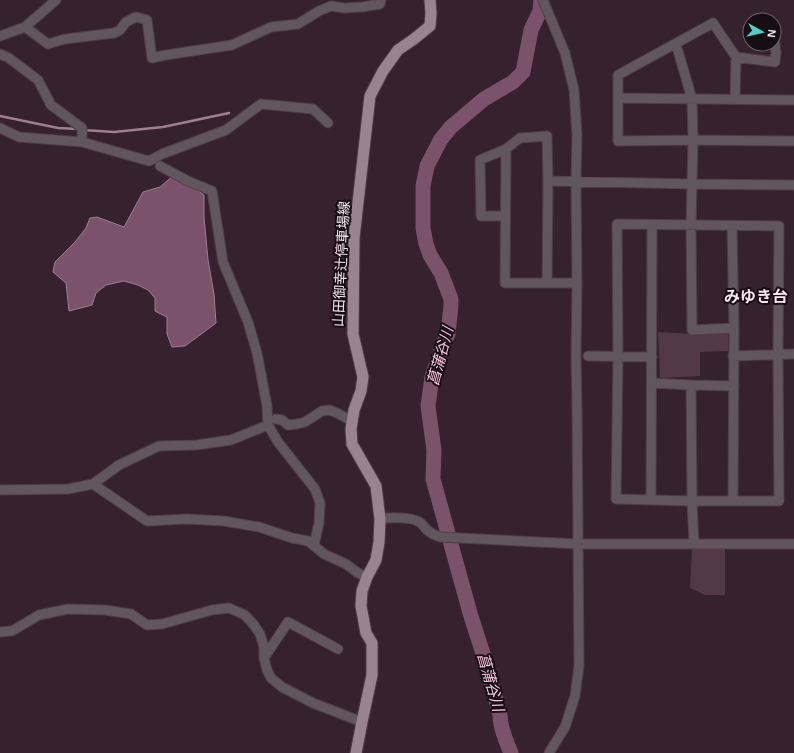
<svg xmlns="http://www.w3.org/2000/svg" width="794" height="753" font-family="Arial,'Noto Sans JP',sans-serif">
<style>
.green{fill:#533849}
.water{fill:#7b526b;stroke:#a07e93}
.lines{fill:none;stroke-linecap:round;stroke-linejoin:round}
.stream{stroke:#a07e93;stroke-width:2.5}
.river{stroke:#7b526b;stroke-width:15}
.minor-casing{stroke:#513d49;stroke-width:11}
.major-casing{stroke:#513d49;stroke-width:13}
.minor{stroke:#61565d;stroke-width:9}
.major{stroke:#998390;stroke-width:11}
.labels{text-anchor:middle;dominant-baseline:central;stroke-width:4;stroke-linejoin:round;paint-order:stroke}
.street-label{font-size:14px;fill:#f5e6ef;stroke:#170e14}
.water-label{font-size:15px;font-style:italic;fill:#f9c2e4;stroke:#170e14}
.quarter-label{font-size:16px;font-weight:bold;fill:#f5e6ef;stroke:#170e14}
</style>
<rect width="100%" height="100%" fill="#36212e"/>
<!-- green -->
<path class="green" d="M658,332L696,334L728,332V351L700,352V376L660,378L659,351Z
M692,548H725V595H705L690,588Z"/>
<!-- water -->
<path class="water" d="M175,174L204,195V217L208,260L214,294L216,323L185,346L172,347L167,334V317L155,311V298L148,290L138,285L124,281L106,285L96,293L92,305L69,311L66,283L53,272L55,262L75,242L86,228L90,218L97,217L124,227L143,192L160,187Z"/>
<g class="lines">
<!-- stream -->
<path class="stream" d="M0,116L58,128L78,129
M83,130L114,132L163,127L229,113"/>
<!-- river -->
<path class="river" d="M511,753C506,741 500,727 500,715L485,660L470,613L433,479L434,450L428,406L432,377L444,342L448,334L451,305V299L441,273L430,255L426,244L423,228V186L427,166L441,139L451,127L484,99L513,82L523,72L531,30L540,11L541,0"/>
<!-- minor casing -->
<g class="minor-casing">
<path id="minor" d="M543,0L565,53L574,90L577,135L576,182L577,283L576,356L577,407L579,666L575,696L565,727L549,753
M25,27L48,44L65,39L114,33L120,30L126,22L136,17L147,20L152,58L166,55L232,45L271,27L298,24L319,11L331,6L344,8L362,7L380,4L381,0
M0,36L25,27L56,0
M676,44L692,99L693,140L691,225L692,330L734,328
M0,54L9,58L38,80L51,105L82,128V142
M736,57L775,62L776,53L774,37
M618,98L794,100
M735,99L736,57L713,23L618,75V141L693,140L794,141
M0,128L19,137L82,142L149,161L162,154L226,130L261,104L313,109L328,123
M506,149L505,283H577
M160,166L188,181L212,191L223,262L248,322L257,353L267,406L268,425L278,442L315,489L320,503L319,523L314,545
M548,181L692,184L794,185
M505,216H481L480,160L506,149L520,138L547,136L548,181L547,283
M617,224L779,226L778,354L779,501H692L616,499L618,357Z
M732,226L734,328L733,501
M588,356L652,357
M733,356L794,354
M652,383L691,385
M276,419L282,420L288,425L297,424L305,422L322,411L329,410L337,413L352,421
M93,484L147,521L187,519L224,521L259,527L292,538L308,541L324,554L346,564L358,573L367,577
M0,490L68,489L93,484L119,465L159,446L197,445L217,442L231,440L268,425
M651,500L652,225
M380,519C389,517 412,517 419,522C422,523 424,527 426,529C430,533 434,535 440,537L578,544H794
M694,544L692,501L691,385L734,386
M0,632L12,631L39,615L68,609L105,610L131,614L147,625L162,624L212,610L229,608L245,615L254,625L260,634L264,647V658L267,670L271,678L282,687L313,703L362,722
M264,658L288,622L338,649"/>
</g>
<!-- major casing -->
<g class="major-casing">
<path id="major" d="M356,753L362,722L372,675V643L366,633L361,606L362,591L367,577L376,560L379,542L380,519L376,486L352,444L351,429L354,410L361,391L363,377L353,334L354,238L370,96L383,71L398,50L414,39L430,26L431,13L430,0"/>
</g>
<!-- minor -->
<use href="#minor" class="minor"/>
<!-- major -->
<use href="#major" class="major"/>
</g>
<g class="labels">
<!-- street labels -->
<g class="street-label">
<text transform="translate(341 264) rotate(-87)">山田御幸辻停車場線</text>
</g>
<!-- water labels -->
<g class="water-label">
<text transform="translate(440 356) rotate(-75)">菖蒲谷川</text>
<text transform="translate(491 682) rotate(74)">菖蒲谷川</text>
</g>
<!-- quarter labels -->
<g class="quarter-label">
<text x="756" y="296">みゆき台</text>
</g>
</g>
<!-- north arrow -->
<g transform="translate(762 32) rotate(98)"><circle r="19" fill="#170e14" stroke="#70646c"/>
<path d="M0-3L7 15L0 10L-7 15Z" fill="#53cdc9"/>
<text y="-6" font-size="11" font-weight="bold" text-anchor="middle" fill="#f5e6ef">N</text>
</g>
</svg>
